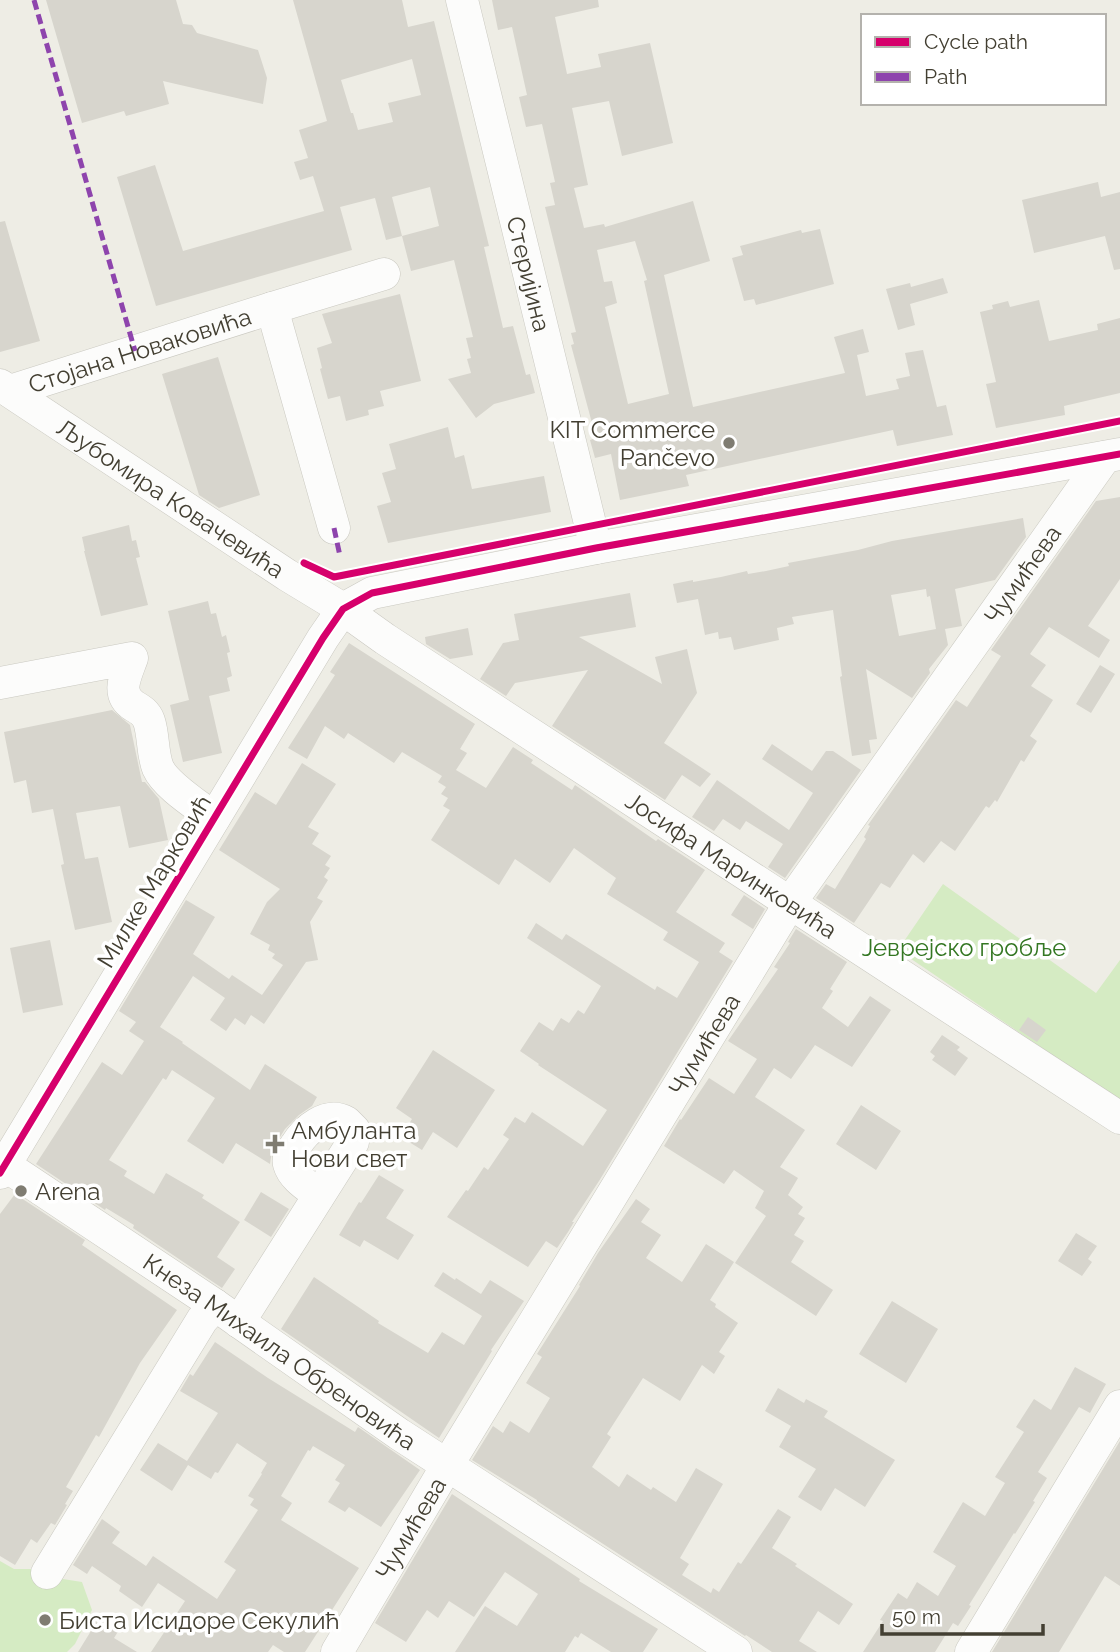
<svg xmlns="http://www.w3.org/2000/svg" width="1120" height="1652" font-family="Raleway,sans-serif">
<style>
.green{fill:#d5ebc3}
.building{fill:#d7d5cd;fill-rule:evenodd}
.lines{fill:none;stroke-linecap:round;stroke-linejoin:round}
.minor-casing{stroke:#cac9c1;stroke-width:33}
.minor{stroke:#fcfcfb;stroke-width:32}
.quiet{stroke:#8e44ad;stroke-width:5;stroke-dasharray:10 5;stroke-linecap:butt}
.cycleway-casing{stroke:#fff;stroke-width:11}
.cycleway{stroke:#d6006c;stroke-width:7}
.poi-dot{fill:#7f7c71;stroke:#fff;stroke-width:2.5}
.labels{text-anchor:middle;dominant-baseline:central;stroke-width:7;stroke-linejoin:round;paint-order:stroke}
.street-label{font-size:24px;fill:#433f32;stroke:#fff}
.poi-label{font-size:24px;fill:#433f32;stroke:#fff;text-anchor:start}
.park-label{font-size:24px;fill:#347723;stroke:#fff}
</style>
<rect width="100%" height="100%" fill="#eeede5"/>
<!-- green -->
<path class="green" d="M943,884L1096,993L1120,960V1101L898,950Z
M0,1561L14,1569H31L50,1577L82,1582L92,1610L75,1644L67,1652H0Z"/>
<!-- building -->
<path class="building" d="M46,0H176L183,24L192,25L197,33L258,50L267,78L263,104L163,81L169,104L126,116L124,111L82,123Z
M293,0H402L408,27L434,21L489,246L484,247L503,328L513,326L526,375L530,374L535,393L494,404L476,418L448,379L471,373L467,359L471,358L466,338L473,337L454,260L411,271L402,236L386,240L375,198L340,207L352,250L156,306L117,177L155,165L183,251L324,211L313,176L300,180L294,162L308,158L299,130L327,121ZM412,59L421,95L388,103L393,122L358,130L353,113H351L341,80ZM430,187L439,226L402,236L392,197Z
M492,0H598L599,7L555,17L567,74L601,67L598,54L650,43L673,143L622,156L609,101L572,108L588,185L574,188L584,228L604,224L605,227L693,201L710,261L664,275L693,407L845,373L834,337L863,329L869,352L857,355L866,396L899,389L896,379L910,376L905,353L923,350L937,407L946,405L953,435L897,446L893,430L686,475L689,486L620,500L611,454L595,458L590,440L596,438L571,345L574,344L571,333L576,332L545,207L555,205L550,183L555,182L542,124L526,127L519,97L527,95L512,27L498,30ZM635,241L647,280L644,281L669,394L628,404L605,307L617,303L612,281L604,282L597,250Z
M1098,182L1101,197L1120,192V269L1114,270L1105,236L1034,253L1022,200Z
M5,221L40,341L0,352V222Z
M820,229L834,284L756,305L754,299L744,301L732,258L743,255L740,246L801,230L802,233Z
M943,278L948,293L910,304L915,325L898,330L886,289L910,283L911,287Z
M400,294L421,381L380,391L384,406L368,410L369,415L346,421L340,396L328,399L320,369L322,368L317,348L332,343L322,314Z
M1039,300L1049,341L1098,330L1097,324L1120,318V393L1064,406L1065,415L996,428L986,384L996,382L980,312L993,309L992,305L1008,301L1010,307Z
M218,357L260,495L219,508L199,495L162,374Z
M448,427L455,458L464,455L472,489L544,476L551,512L388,543L377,506L391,502L382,473L396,469L389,444Z
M1120,497V579L1088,626L1110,640L1099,658L1049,627L1030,654L1046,665L1031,686L1053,700L1030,736L1037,741L1024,762L1021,760L997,802L995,800L989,808L986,806L955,851L941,841L924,863L913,854L890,888L881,883L854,923L816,898L826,884L835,889L866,839L864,837L870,826L868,825L956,700L967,707L1001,656L991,650L1096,501Z
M1023,518L1026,537L995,580L955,589L962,626L945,629L948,645L929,669L930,673L912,698L866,669L877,739L869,740L871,753L852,756L840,677L842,676L833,610L792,617L794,624L777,628L779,640L734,650L731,637L719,639L718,632L705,635L698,599L677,603L673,584L693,580V582L721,577L747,571L748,574L766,571L789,566L788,563L858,550L892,541ZM926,589L927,597L930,596L936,629L899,636L891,595Z
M129,525L132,541L136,540L140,557L136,558L148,605L101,616L84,551H85L82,537Z
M630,593L636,627L579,637L662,684L655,657L687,649L697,693L664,743L711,774L700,787L682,775L665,800L552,726L588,670L515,683L506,696L480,679L503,643L519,640L514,614Z
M208,601L211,614L216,613L222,637L226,635L230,652L227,653L232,676L227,678L230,691L209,696L222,753L183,762L170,705L189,700L168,611Z
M468,628L473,655L450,659L426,644L425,637Z
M349,643L475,724L460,749L467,753L456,770L486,788L513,747L533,760L531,763L572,790L575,785L656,841L658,839L705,870L676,912L725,943L719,952L733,961L599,1181L572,1222H574L568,1232L557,1248L546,1241L528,1267L447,1217L466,1190L468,1191L484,1167L488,1170L509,1139L503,1135L515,1117L525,1123L532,1112L583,1146L607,1110L538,1065L539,1064L520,1051L539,1022L553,1031L561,1018L569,1023L578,1010L584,1014L601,986L527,938L536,923L562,940L566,934L655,990L657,986L677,998L699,962L663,940L668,932L607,894L616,878L574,848L550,883L515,859L499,885L431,840L450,810L443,806L448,798L441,794L446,787L438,782L442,776L402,752L394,763L348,733L344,739L325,726L307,759L288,748L335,675L330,672Z
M1100,665L1115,674L1091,713L1076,704Z
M112,710L130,725L142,782H145L159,799L168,840L129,848L120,806L76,813L85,859L98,857L112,922L75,930L61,865L64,864L53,809L32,813L26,780L14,783L4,732Z
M772,744L812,771L826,751H833L861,770L785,878L768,867L783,844L746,821L740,830L723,819L714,831L692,817L717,780L789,830L813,793L762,759Z
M302,763L336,784L308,827L319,833L312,844L331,856L325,865L330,868L324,877L328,880L317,898L323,901L310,922L318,960L306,962L264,1024L251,1015L245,1025L235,1018L226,1031L210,1020L225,998L193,976L160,1027L183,1042L182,1043L250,1090L265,1064L317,1097L312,1106L299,1115L285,1129L272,1150L270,1164L236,1143L223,1164L187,1141L215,1098L172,1070L166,1080L163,1078L109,1160L127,1171L124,1176L154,1194L166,1173L204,1195L202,1198L240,1222L217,1257L235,1269L222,1288L133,1228L134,1225L106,1208L105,1210L36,1164L102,1062L122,1075L144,1041L129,1031L136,1022L119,1011L186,900L215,917L193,954L229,979L232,975L262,995L283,965L272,958L275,954L268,950L270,945L250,934L267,902L280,889L219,850L255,792L276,805Z
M744,895L765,909L753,929L731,915Z
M796,929L847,962L830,989L833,991L822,1008L848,1027L870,996L891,1010L852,1067L815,1045L791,1079L774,1068L755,1097L805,1130L780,1167L798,1178L788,1195L803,1207L798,1214L805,1218L794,1235L804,1241L791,1262L833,1290L816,1316L735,1263L766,1216L755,1208L764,1191L734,1170L724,1184L664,1146L680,1119L681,1120L709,1078L734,1094L757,1059L728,1041L778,969L774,967L790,943L788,942Z
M50,940L63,1005L23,1013L10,948Z
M1028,1017L1046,1030L1037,1042L1019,1030Z
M942,1035L960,1047L957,1050L968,1058L955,1076L932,1060L935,1056L930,1052Z
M433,1050L495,1090L457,1148L433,1132L422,1150L401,1137L412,1119L396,1108Z
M861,1105L901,1131L876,1170L836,1144Z
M379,1175L404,1190L386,1218L414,1235L398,1260L364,1240L360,1247L339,1235L359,1202L361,1203Z
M261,1192L289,1209L271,1237L244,1220Z
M15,1194L85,1240L82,1245L177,1310L140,1363L99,1437L96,1435L66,1487L73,1491L65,1504L67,1505L55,1525L51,1523L37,1543L31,1539L15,1565L0,1556V1214Z
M636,1199L650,1209L641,1222L661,1235L646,1258L682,1282L706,1244L734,1262L710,1300L716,1304L715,1307L738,1323L719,1352L725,1356L714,1374L702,1365L680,1401L643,1378L607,1434L611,1437L592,1467L619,1487L627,1474L651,1490L653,1487L676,1502L696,1468L723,1484L680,1558L689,1564L682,1575L711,1593L713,1588L719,1592L738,1562L741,1564L778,1509L791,1517L772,1548L797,1564L795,1566L853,1604L839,1625L818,1611L799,1641L817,1652H772L746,1635L745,1636L537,1501V1500L472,1460L493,1426L503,1433L510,1421L529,1433L550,1398L526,1383L542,1357L537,1354L580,1286L579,1285L598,1253Z
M1076,1233L1097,1246L1088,1259L1092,1262L1082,1276L1058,1261Z
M443,1272L455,1280L456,1278L481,1294L490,1280L524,1301L491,1350L492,1351L439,1438L281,1329L314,1277L379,1321L378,1323L428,1353L442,1332L464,1345L482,1316L434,1286Z
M892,1301L938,1329L906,1383L859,1354Z
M215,1342L268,1378L355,1432L358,1427L420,1470L381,1527L349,1507L345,1512L328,1502L340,1483L335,1480L345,1465L313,1446L310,1451L308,1450L281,1496L292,1503L281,1520L359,1568L305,1652H284L273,1645L268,1652H151L185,1601L158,1583L142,1607L119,1591L121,1586L92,1566L87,1574L73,1565L102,1519L120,1532L112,1543L146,1566L153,1556L217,1599L236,1570L224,1562L258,1510L250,1505L254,1499L248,1496L262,1474L261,1473L267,1463L237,1443L218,1473L215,1472L211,1479L188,1465L172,1491L140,1470L158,1443L187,1461L218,1413L180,1391L190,1374L193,1376Z
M1075,1367L1106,1384L1090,1413L1079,1407L1038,1472L1047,1478L1033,1501L1035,1502L1015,1534L1014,1533L969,1605L971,1606L958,1626L953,1623L935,1652H863L883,1621L880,1620L898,1593L907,1599L917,1582L938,1596L956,1566L933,1552L963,1502L985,1516L1005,1483L995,1477L1024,1432L1016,1427L1034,1399L1051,1410Z
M778,1388L804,1403L806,1399L828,1411L824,1417L895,1460L865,1507L835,1488L821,1511L798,1497L816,1469L779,1447L791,1426L765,1411Z
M1120,1441V1586L1105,1576L1059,1652H992Z
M452,1494L580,1579L579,1581L658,1629L643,1652H611L581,1633L578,1638L575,1636L565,1652H455L485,1606L517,1626L538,1594L505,1572L474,1617L449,1601L438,1618L427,1610L406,1642L375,1623Z
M99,1618L119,1630L114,1638L137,1652H78Z"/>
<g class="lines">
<!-- minor casing -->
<g class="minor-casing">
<g id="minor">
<path id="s1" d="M462,0L596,548"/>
<path d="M272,308L384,274"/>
<path id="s2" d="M0,385L287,575L343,609L385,639L1120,1118"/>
<path id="s3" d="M10,391L272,308L334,528"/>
<path d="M0,683L132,658C126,675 115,694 134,706C141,710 146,713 149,721C154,736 152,753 158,768C166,786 199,806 214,818"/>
<path id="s4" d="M0,1162L215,1305L399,1434L736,1652"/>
<path d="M0,1173L323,638L343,609L372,593L596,548L1120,454"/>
<path d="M239,1322L353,1142L354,1130C353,1129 347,1123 346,1122C327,1111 305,1130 296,1145C292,1151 287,1157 289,1164C293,1178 309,1187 319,1195"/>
<path d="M47,1573L202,1320L215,1305"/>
<path id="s5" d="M337,1652L448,1464L790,903L1105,457"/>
<path d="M971,1652L1120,1406"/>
</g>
</g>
<!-- minor -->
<use href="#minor" class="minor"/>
<!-- quiet -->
<path class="quiet" d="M34,0L135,351
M334,528L340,556"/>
<!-- cycleway casing -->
<g class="cycleway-casing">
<path id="cycleway" d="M304,563L334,577L1120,421
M0,1173L323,638L343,609L372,593L596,548L1120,454"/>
</g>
<!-- cycleway -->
<use href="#cycleway" class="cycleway"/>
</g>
<!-- markers -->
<g class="poi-dot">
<circle cx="729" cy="443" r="7"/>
<path d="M271.5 1133.5h7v7h7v7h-7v7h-7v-7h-7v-7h7z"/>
<circle cx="21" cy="1191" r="7"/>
<circle cx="45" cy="1620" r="7"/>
</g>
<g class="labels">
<!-- street labels -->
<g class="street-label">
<text stroke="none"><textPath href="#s1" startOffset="282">Стеријина</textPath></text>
<text stroke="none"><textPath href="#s3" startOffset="136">Стојана Новаковића</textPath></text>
<text stroke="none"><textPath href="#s2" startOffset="205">Љубомира Ковачевића</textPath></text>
<text stroke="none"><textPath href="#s5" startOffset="1278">Чумићева</textPath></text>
<text stroke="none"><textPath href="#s2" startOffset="875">Јосифа Маринковића</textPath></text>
<text transform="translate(154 881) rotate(-59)">Милке Марковић</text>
<text stroke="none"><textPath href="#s5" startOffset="710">Чумићева</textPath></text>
<text stroke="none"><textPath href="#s4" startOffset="338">Кнеза Михаила Обреновића</textPath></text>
<text stroke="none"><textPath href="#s5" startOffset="144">Чумићева</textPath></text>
</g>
<!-- poi labels -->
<g class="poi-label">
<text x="715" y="429" text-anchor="end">KIT Commerce<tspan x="715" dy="28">Pančevo</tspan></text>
<text x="291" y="1130">Амбуланта<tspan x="291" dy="28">Нови свет</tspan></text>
<text x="35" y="1191">Arena</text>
<text x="59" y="1620">Биста Исидоре Секулић</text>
</g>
<!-- park labels -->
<g class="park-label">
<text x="964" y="947">Јеврејско гробље</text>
</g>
</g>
<!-- legend -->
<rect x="861" y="14" width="245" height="91" fill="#ffffff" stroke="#b4b2ad" stroke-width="2"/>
<rect x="875" y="37" width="35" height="10" fill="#d6006c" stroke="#b4b2ad" stroke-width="2"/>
<text x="924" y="49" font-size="21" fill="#433f32">Cycle path</text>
<rect x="875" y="72" width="35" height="10" fill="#8e44ad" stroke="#b4b2ad" stroke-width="2"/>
<text x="924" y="84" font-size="21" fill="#433f32">Path</text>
<!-- scale -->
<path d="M882 1624v10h161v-10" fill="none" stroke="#433f32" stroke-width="3.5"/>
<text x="892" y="1624" font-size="21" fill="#433f32" stroke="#ffffff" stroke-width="5" paint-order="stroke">50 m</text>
</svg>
